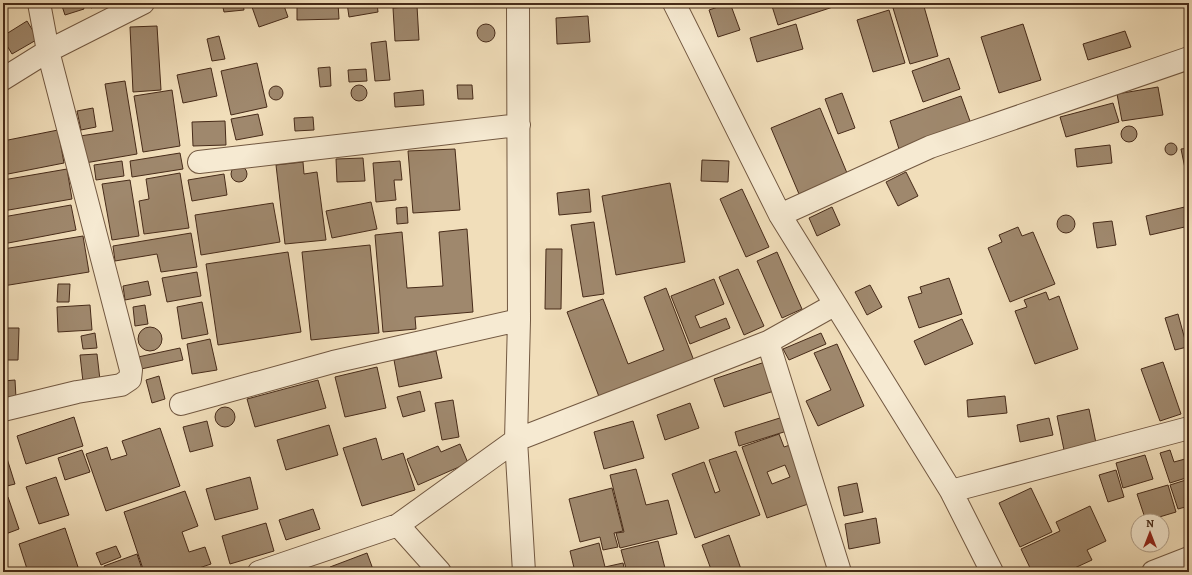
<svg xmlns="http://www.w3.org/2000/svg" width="1192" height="575" font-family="Alegreya,serif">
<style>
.building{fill:#9f886d;stroke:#472b19;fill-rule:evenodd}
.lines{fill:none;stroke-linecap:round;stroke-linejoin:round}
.minor-casing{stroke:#725841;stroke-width:24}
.minor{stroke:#f6ead2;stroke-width:22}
</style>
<rect width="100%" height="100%" fill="#f1deba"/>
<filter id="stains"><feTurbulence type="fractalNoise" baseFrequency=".005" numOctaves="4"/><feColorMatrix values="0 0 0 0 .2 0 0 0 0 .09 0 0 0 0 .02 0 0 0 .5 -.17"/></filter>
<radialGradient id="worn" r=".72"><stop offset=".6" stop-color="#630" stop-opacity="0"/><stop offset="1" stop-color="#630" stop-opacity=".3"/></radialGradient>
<!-- building -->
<path class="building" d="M61,3H82L84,9L65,15Z
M90,3H104L91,8Z
M222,3H243L244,10L224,12Z
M264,3H283L288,17L259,27L252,7Z
M297,3H338L339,19L297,20Z
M347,3H377L378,12L349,17Z
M730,3L740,30L718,37L709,10Z
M771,3H835L836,6L778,25Z
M909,3H923L938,56L910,64L893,8Z
M417,6L419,40L395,41L393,8Z
M889,10L905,63L873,72L857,20Z
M588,16L590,42L557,44L556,18Z
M27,21L38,39L12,54L3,39V36Z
M477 33a9 9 0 1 1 18 0a9 9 0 1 1-18 0Z
M796,24L803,49L757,62L750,38Z
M1023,24L1041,80L999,93L981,37Z
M157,26L161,90L133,92L130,27Z
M1125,31L1131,47L1088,60L1083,44Z
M219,36L225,59L212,61L207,39Z
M386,41L390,80L375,81L371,43Z
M949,58L960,89L923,102L912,71Z
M257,63L267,107L231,115L221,71Z
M330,67L331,86L320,87L318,68Z
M211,68L217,96L183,103L177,75Z
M366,69L367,81L349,82L348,70Z
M125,81L137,154L85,163L80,136L113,131L105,84Z
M457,85H472L473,99H458Z
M351 93a8 8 0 1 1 16 0a8 8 0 1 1-16 0Z
M269 93a7 7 0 1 1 14 0a7 7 0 1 1-14 0Z
M1158,87L1163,115L1122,121L1117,94Z
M172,90L180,146L143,152L134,96Z
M423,90L424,105L395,107L394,93Z
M842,93L855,128L838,134L825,99Z
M961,96L971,124L899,149L890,121Z
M1113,103L1119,122L1066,137L1060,117Z
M93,108L96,127L81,130L77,111Z
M820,108L847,173L799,194L771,128Z
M258,114L263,135L236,140L231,119Z
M313,117L314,130L295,131L294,118Z
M225,121L226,145L193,146L192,122Z
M1121 134a8 8 0 1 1 16 0a8 8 0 1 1-16 0Z
M58,130L64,163L3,175V141Z
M1165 149a6 6 0 1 1 12 0a6 6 0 1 1-12 0Z
M1110,145L1112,163L1077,167L1075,149Z
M1189,148V178H1187L1181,149Z
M455,149L460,210L413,213L408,151Z
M180,153L183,169L132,177L130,161Z
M363,158L365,181L337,182L336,159Z
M702,160L729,161L728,182L701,181Z
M122,161L124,176L96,180L94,165Z
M400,161L402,180H394L396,200L376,202L373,163Z
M303,162L304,174L317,172L326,240L285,244L276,165Z
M231 174a8 8 0 1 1 16 0a8 8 0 1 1-16 0Z
M67,169L72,199L3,211V180Z
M906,172L918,196L898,206L886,182Z
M180,173L189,228L144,234L139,201L149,199L146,179Z
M224,174L227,195L192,201L188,180Z
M130,180L139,236L112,240L102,184Z
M670,183L685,262L616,275L602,196Z
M589,189L591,212L559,215L557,193Z
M742,189L769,247L746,257L720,199Z
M371,202L377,229L332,238L326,211Z
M273,203L280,242L201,255L195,215Z
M71,205L76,230L3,244V217Z
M1189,206V226L1150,235L1146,216Z
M407,207L408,223L397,224L396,208Z
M832,207L840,225L817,236L809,218Z
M1057 224a9 9 0 1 1 18 0a9 9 0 1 1-18 0Z
M1112,221L1116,245L1097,248L1093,223Z
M594,222L604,294L583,297L571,225Z
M1018,227L1022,236L1033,232L1055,284L1010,302L988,248L1002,242L999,235Z
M467,229L473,312L415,317L416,329L383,332L375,235L402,232L407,288L443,286L439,232Z
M191,233L197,267L161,272L157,254L115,261L113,246Z
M83,236L89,272L3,286V249Z
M370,245L379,333L311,340L302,252Z
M546,249H562L561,309H545Z
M288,252L301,332L218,345L206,264Z
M777,252L802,309L782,318L757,261Z
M738,269L764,326L744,335L719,277Z
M197,272L201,296L167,302L162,278Z
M949,278L962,314L919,328L908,297L922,293L920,287Z
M714,279L724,304L695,316L700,328L726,318L730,328L690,344L671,296Z
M148,281L151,295L125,300L123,286Z
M58,284H70L69,302H57Z
M870,285L882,307L867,315L855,292Z
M666,288L696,366L601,402L567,312L603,299L628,364L664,350L644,297Z
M1046,292L1049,300L1059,296L1078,349L1035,364L1015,311L1027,307L1024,300Z
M202,302L208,334L182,339L177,307Z
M90,305L92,330L58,332L57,307Z
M145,305L148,324L135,326L133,307Z
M1178,314L1187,347L1175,350L1165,318Z
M962,319L973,344L925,365L914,341Z
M138 339a12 12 0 1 1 24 0a12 12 0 1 1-24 0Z
M3,328H19L18,360H3Z
M95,333L97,348L83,349L81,336Z
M821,333L826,344L789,360L783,349Z
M210,339L217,370L192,374L187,344Z
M837,344L864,406L818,426L806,401L831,390L814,353Z
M180,348L183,360L141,369L138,357Z
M436,351L442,378L399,387L394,360Z
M97,354L100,380L83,382L80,355Z
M765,362L774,391L724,407L714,379Z
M1163,362L1181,414L1160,421L1141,369Z
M377,367L386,408L345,417L335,377Z
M159,376L165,399L152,403L146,380Z
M15,380L16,398L3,399V381Z
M318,380L326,408L255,427L247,399Z
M420,391L425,411L403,417L397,397Z
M1005,396L1007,413L968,417L967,400Z
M453,400L459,437L442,440L435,403Z
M690,403L699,428L665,440L657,415Z
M215 417a10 10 0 1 1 20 0a10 10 0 1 1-20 0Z
M1089,409L1096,443L1064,450L1057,416Z
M74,417L83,446L26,464L17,436Z
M783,417L787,431L739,446L735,432Z
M1049,418L1053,435L1020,442L1017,425Z
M207,421L213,446L190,452L183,427Z
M633,421L644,458L604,469L594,432Z
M329,425L338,455L286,470L277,440Z
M160,428L180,486L106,511L86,454L107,447L111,460L127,455L122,441Z
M779,434L784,447L796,443L817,501L767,518L742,447ZM785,465L790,477L772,484L767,472Z
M376,438L382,460L403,453L415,490L362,506L343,448Z
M1189,443V456L1185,444Z
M460,444L468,463L418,485L407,459L438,446L441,452Z
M82,450L90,472L65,480L58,458Z
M1170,450L1174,462L1185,459L1189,477L1170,483L1160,453Z
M736,451L760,515L695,538L672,474L704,462L715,493L720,491L709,460Z
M3,452H5L15,484L3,487Z
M1145,455L1153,479L1123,488L1116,463Z
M636,469L646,505L668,500L677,534L620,548L616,533L624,532L610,475Z
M1116,470L1124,497L1108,502L1099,475Z
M56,477L69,515L39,524L26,487Z
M250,477L258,509L215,520L206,489Z
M1189,479V506L1178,509L1170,485Z
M857,483L863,512L844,516L838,487Z
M1168,485L1176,512L1146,521L1137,494Z
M612,488L623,531L614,533L618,547L603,550L600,537L580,542L569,499Z
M1031,488L1052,532L1020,547L999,503Z
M185,491L198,526L182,532L189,552L205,547L211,564L187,572H144L124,512Z
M8,497L19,529L3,535V499Z
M1090,506L1106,541L1087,550L1092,560L1066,572H1032L1021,549L1060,531L1056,522Z
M313,509L320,529L286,540L279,520Z
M876,518L880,543L849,549L845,524Z
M266,523L274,551L230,564L222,536Z
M65,528L78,567L64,572H28L19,544Z
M729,535L742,572H712L702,545Z
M658,541L666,572H627L621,550Z
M599,543L605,567L623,563L625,572H575L570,551Z
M116,546L121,557L101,565L96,553Z
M367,553L374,572H332L330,567Z
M137,554L143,572H106L104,566Z"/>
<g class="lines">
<!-- minor casing -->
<g class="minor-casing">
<path id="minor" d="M518,3L519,320L516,440L524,572
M674,3L780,215L951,491L992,572
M3,79L48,51L143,3
M199,162L519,125
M780,215L930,147L1189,58
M768,342L840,572
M181,404L333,362L519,320
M3,410L77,392L121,385L130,379L131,370L48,51L39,3
M951,491L1189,428
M398,525L440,572
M259,572L398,525L516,440L768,342L834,305
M1153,572L1189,558"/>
</g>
<!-- minor -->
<use href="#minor" class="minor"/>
</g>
<!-- margin -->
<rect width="1192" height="575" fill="none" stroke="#f1deba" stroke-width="16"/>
<rect x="4" y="4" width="1184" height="567" fill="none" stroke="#472b19" stroke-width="2"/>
<rect x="8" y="8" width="1176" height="559" fill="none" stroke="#472b19"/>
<!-- north arrow -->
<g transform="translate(1150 533)"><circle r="19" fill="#f6ead2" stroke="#b09e88"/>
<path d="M0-3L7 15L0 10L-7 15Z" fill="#8f2418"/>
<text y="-6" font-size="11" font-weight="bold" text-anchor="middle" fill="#472b19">N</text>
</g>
<rect width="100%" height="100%" filter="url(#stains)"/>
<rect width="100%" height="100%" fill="url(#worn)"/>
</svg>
